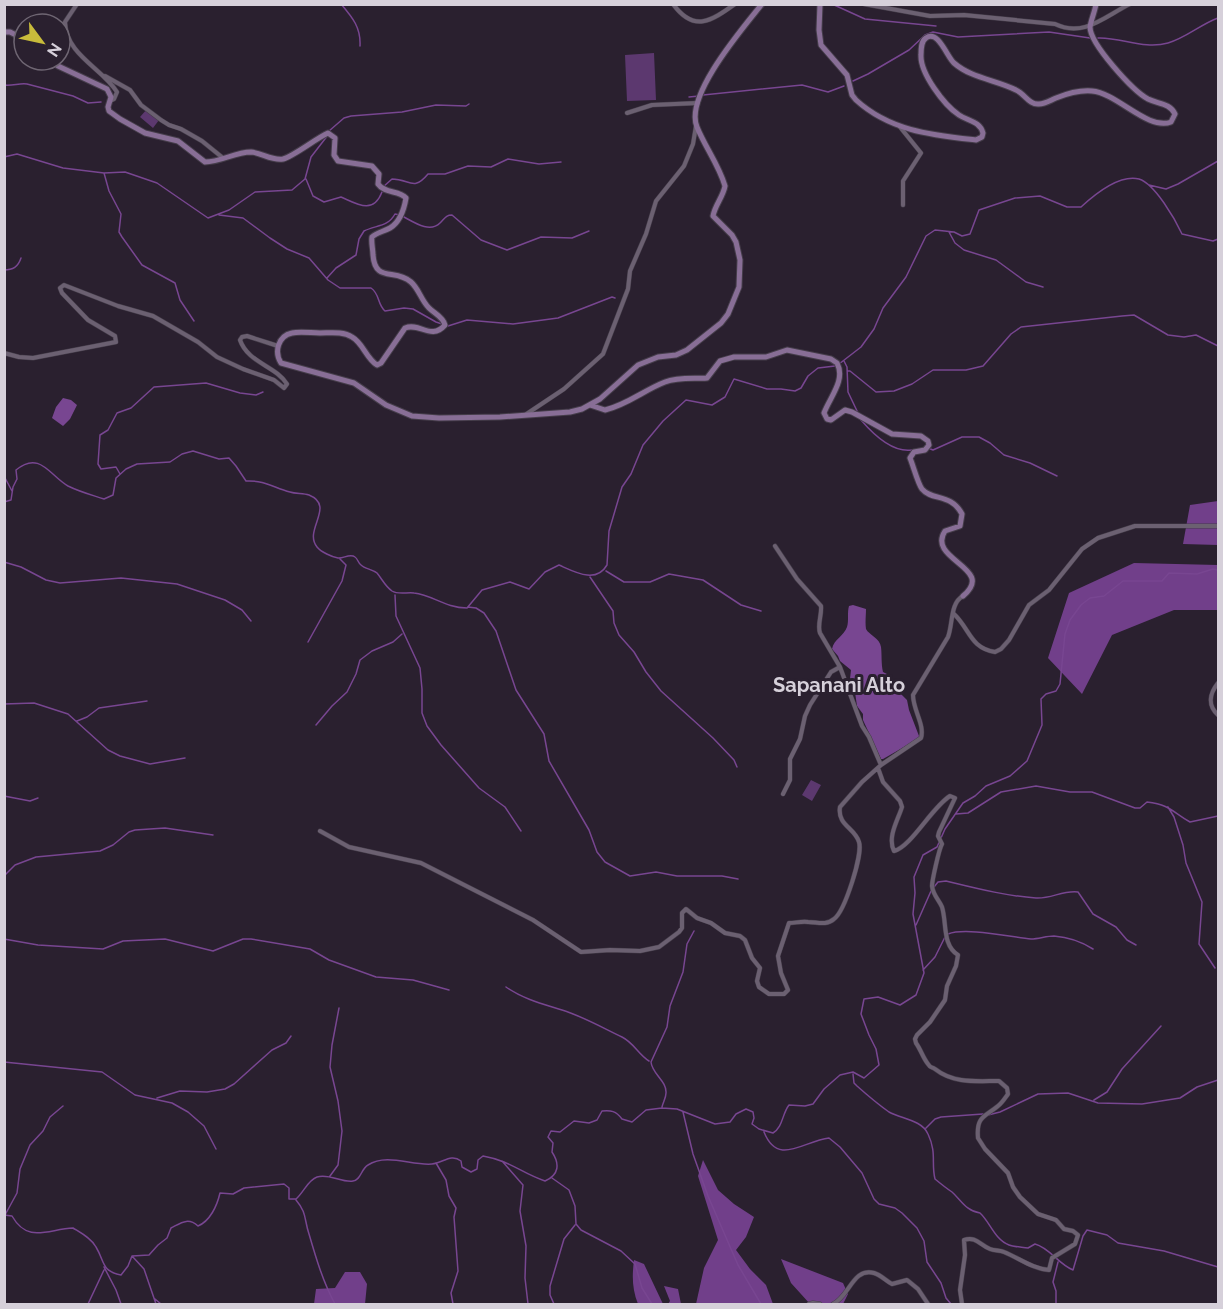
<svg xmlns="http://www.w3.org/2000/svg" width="1223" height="1309" font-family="Raleway,sans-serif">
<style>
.green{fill:#5c386f}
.forest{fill:#713f8a}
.water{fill:#784691}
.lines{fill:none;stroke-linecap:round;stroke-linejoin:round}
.stream{stroke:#784691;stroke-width:1.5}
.street-casing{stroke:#453d4a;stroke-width:5}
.secondary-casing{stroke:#453d4a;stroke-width:7}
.street{stroke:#6b6071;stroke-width:4}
.secondary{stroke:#886e96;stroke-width:5}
.labels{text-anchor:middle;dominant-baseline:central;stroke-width:6;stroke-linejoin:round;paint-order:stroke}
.quarter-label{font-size:20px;font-weight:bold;fill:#d6d0da;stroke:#2a202f}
</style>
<rect width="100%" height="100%" fill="#2a202f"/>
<!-- green -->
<path class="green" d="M654,53L656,100L627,101L625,55Z
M147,109L159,120L153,128L140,117Z
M811,780L821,785L812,801L802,795Z"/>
<!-- forest -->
<path class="forest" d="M1218,501V545L1183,544L1190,505Z
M1134,563L1218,565V610H1174L1112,635L1082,694L1048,658L1069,593Z
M703,1160L718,1190L734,1204L754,1217L746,1237L736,1250L750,1269L766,1285L773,1304H696L704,1268L718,1240L698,1176Z
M781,1259L843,1283L848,1294L843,1304H810L791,1283Z
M634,1260L644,1264L663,1304H638C632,1289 632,1276 634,1260Z
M345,1272H360L367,1284L365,1304H314L316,1289L335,1288Z
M664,1286L678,1289L681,1304H668L670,1301Z"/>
<!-- water -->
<path class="water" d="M63,398L71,400L77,405L70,419L63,426L52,418L56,407Z
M853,605L866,609C866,615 865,623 866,629C869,635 880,638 881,647C882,655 881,663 883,672L889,675L898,691L907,700L909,710L919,736L918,739L883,759H881L863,720V714L857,706L855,692L849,688L851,670L840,661L838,656L832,649C834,639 844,636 847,627C849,621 847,612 849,606Z"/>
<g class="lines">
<!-- stream -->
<path class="stream" d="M341,4C353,18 361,28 360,46
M832,4L865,19L936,26
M1098,38C1121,37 1144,50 1168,43C1186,38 1201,24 1218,18
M853,81L868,74L909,50L925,35L933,32L958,37L1049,32L1090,38
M4,85C13,86 19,83 27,84L73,96L88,103L101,102
M703,95L802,85L828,92L844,86
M689,97L699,96
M329,131L344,118L351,116L402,112L436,105L466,106L469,104
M4,157L17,154L63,168L104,173L125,172L157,183L208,218L229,210L255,192L292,190L305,179L311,157L328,135
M104,173L109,191L121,214L119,232L122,237L142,265L175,283L180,300L194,321
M306,179L313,196L324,202L341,197C357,204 373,215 382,192
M1149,185L1166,189L1178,184L1218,161
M383,187L392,179C410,179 413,192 428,174H445L468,166L491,167L508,159L539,164L561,162
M219,215L243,218L270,238L287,249L309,258L328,280L340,288H371C380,294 377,304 385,311L404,308L413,309L436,322L448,326L467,320L513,324L558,318L612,297L615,298
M404,217C415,223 430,233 440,223C445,218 446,215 452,215L481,240L507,250L541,237L572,238L589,231
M949,232L955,243L964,250L996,260L1026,282L1043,287
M4,270C13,270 18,267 21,258
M327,278L336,268L356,255L359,239L364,231C376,225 388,227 395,214L400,215
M844,361L847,367L848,392L858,413
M839,364L861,347L874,329L883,308L906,277L926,236L935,230L954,232L962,236L970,234L979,210L1015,198L1040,196L1067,207H1081C1094,195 1119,174 1139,179C1155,184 1175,219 1182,234L1213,241L1218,239
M848,371H850L876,392L894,391L912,384L933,370H966L983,366L1011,334L1021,327L1122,316L1134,315L1168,335L1184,337L1196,335L1218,346
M861,420C873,434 892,453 912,450
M928,448L933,450L962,437H979L990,443L1004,455L1030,463L1057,476
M120,474L116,467L101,469L98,464L100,435L108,430L117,413L131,408L154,387L206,383L240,393L256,395L263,392
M4,476L12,491
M4,502L11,500L13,487L17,479L16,470C40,450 50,476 68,486C80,492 92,495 104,499L113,495L116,478L126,469L137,464L170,462L182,454L193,451L219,459L229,458L236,466L246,481C265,480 274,488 290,492C296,494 303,493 309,495C336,506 303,530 317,547C321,552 332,557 338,558C343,559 350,553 355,557C358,559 358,563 361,565C365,569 372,569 377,573C382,579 385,586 392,591C398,595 407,592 414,593C433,595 445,608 467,608L482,590L510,582L529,589L545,572L559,565C575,572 596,584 607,565L609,531L622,487L631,474L643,445L663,421L686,400L712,405L725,397L734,379L767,389H781L795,391L801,388L808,376L818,368L835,366
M4,562L21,567L46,580L60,583L121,578L177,584L225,600L242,610L251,621
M606,571L624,582H650L669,574L703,580L741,605L761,611
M590,577L613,611L614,623L619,635L634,652L646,672L661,691L713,738L734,760L737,767
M395,595L396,616L420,668L422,689V713L427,726L441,745L479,788L505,807L521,831
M468,607L476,608L484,613L496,631L516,690L544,734L549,761L589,830L597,852L605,862L630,876L656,872L677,876H722L738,879
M308,642L342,581L346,565L340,559
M4,704L34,703L68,714L108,750L120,756L150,764L185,758
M77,721L87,717L99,708L147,701
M316,725L332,706L347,692L356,674L360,660L372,651L393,642L402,634
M4,796L30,801L38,798
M1168,807L1174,817L1183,845L1186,863L1202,902L1199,944L1215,968
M956,814L968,813L1001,792L1036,786L1070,792H1092L1135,808H1140L1147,802C1171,805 1172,812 1190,822L1218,816
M4,876L15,865L36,857L100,851L113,845L129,832L135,830L165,828L213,835
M934,887L938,882L946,881C975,888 1006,896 1036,898C1051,899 1063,890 1078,892L1093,914L1116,927L1127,940L1136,945
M916,925L931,891
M948,934C966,927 1010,937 1031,939C1039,939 1046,936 1054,936C1067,937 1082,942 1093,949
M4,939L38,945L103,949L123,941L165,939L213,951L243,939H251L310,949L329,960L376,977L413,980L449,990
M923,970L935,957L945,937
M506,987C523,999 543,1004 562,1010C582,1016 603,1028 622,1037C634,1043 638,1054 649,1061
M4,1062L102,1072L135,1095L172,1103L188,1112L204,1126L216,1149
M853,1074L854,1083L857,1086C866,1094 879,1105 889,1112C902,1119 922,1120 928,1134C937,1153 931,1163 935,1179C941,1184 946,1188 952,1192C961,1200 966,1211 980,1213C990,1222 995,1240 1009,1245C1014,1247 1021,1247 1028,1248L1035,1244C1050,1248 1058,1264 1073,1270L1083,1236L1087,1230L1107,1235L1118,1243L1164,1251L1218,1267
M157,1098L180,1091L207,1092L225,1089L234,1084L272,1050L286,1043L291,1036
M1094,1100L1107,1092L1122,1069L1161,1026
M662,1107C663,1102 666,1098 666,1093C667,1081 652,1074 651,1062L667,1027L670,1006L683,972L687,944L694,931
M683,1112L693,1154L708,1196L738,1265L761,1304
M988,1115L1000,1112L1038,1094L1068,1093L1098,1103L1142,1104L1180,1098L1197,1087L1218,1080
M926,1128L935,1119L941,1117L983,1114
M764,1132C778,1167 803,1141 829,1138L840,1147L862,1173L874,1199L879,1204L895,1208L902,1213L917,1228L924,1241L927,1262L941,1283L946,1298L951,1304
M502,1161L523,1185L520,1211L526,1246L525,1278L528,1304
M436,1163L446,1180L449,1196L456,1208L454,1217L458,1271L451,1293L453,1304
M330,1176L338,1165L342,1131L338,1101L330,1067L332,1045L339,1008
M552,1178L569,1190L575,1206L576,1224L581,1230L621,1251L635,1264L642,1288L652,1304
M296,1200C307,1213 304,1219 309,1234C316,1258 323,1282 335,1304
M4,1215L12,1216C28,1244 48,1229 73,1228C81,1233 91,1238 96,1247C105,1262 101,1271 121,1275L128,1266L132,1256L149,1255L158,1245L167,1238L171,1228C181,1223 188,1217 198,1226C210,1221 217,1206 220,1193L233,1194L244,1188L284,1184L289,1188V1199H296C304,1192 308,1180 317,1177C329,1173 342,1183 353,1181C361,1180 361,1169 368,1165C387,1153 412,1166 432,1164C443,1163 451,1153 461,1161L462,1167L471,1172L477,1169L478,1160L483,1156C511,1161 521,1173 545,1181C559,1175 560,1164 552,1152L553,1143L548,1137L551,1131L560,1132L574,1121L589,1123L597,1120L602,1111C611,1110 616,1111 622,1119L632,1122L646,1110L662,1108L677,1109L715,1124L730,1122L736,1114L746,1109L753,1112L754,1118L752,1124L759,1129L773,1133C783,1127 782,1114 789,1105L805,1106L813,1104L824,1089L840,1075L853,1072L864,1078L879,1065L876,1049L869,1035L861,1014L864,999L878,997L900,1005L916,995L924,973L913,914L915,893L914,877L923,855L937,847L945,829L963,803L975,796L986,786L1010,776L1027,761L1042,725L1041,699L1046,694L1056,691L1060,684L1065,634L1070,620L1081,605L1090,598L1104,596L1123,581H1162L1169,573L1197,574L1213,569L1218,570
M5,1215L17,1193L20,1169L30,1145L43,1131L50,1117L63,1106
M132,1256L144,1269L156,1304
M104,1267L116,1290L121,1304
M155,1299L161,1304
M88,1304L104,1270
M554,1304L550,1295V1286L564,1239L575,1225
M1056,1304V1291L1053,1282L1058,1262"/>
<!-- street casing -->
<g class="street-casing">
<path id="street" d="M77,4L65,22C66,55 102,68 117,92L114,99L110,101
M673,4C694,33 711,21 735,4
M864,4L930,16L964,15L1055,24C1084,38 1105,16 1130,4
M105,76L130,90L141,105L161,120L169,125L181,129L202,141L223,158
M627,113L652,105L698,103
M900,127L921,153L903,181V205
M4,353L19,357L33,358L116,342L115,336L88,320L62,293L60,288L64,285L118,306L153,316L198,342L217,357L243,369L274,380L284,388L287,384C276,366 248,363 240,340L242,337L247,336L278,346
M525,415L564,389L603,354L628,289L630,271L646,234L656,201L684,166L693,144L696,126
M775,546L797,579L821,606C822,615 817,625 820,633L840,667L862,726L869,737L881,765
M954,614C970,629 970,648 995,652L1001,649L1009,640L1029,605L1049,590L1082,549L1098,538L1135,526H1218
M1218,683C1210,693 1207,705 1218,715
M878,768L883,782L900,801L902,807C898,820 887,837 894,851C911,847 932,807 950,796L955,798L939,832L938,836L942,844C939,849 932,881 932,886C933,895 939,900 942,907C947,923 942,945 958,955L956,966L947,986L945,1000L930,1022L917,1035L915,1039L916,1043C921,1050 923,1058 928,1064C931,1069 931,1066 935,1069C954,1084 977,1081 999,1081L1007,1088L1008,1094C1005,1098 1002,1103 998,1106C985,1117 976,1116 978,1138L985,1149L1008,1173L1013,1187L1020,1197L1038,1214L1056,1220L1064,1229L1073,1231L1078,1235L1075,1244L1052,1258L1049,1270C1033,1269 1019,1258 1004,1252C1000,1250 995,1251 990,1249C980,1245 976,1236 964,1240L965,1255L960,1290L962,1304
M783,794L790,780V759L800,739L805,716L810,705L831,672L840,667
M320,831L349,847L421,863L533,920L581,952L610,950L640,951L659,947L679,932L682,928V913L686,909L697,918L711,923L725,933L740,936L745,940L752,958L760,968L757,981L759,987L769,994H784L788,990L781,973L778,956L789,923C795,923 802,921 808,922C817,922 826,926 834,919C845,911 863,854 859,842C855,828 837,825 840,807L862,782L881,765L921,738C925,725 913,710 913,695L948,637C953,624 950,603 963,596
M809,1304L813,1303L820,1304
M833,1304C849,1297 853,1267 874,1273C881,1275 886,1281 892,1284L907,1280L918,1289L928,1304"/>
</g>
<!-- secondary casing -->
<g class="secondary-casing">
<path id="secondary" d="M820,4L819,30L821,45L847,75L852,95L856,100C890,131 932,135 976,140L982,137L983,133C980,121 968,121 959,115C944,105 920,73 921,55C921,49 921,41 926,38C938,29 947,57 954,63C971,78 996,80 1016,90C1025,94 1029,105 1039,104C1045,104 1051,100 1056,98C1066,94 1081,90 1092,91C1117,93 1148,131 1171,122L1175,114C1170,103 1158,104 1148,99C1133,91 1090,44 1090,27C1091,20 1095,11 1096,4
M4,32H10L24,39
M52,60L58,66L107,89L111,97L108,107L109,111L120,119L145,133L178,141L205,162C221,162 235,152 251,152C262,153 272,161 283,159C294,156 315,139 328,133L335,138L334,155L338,161L372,166L379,174L378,184C385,194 399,190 406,198C404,210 400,222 390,228C383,232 377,232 372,237C371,243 373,249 373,255C375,283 395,268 411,282C419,289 421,300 429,308C435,314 443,317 445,325C431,341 420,322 405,328L381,363L377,365C366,358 363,343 352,337C343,331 330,333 320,333C311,333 300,331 292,333C278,336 274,352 281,363L354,383L386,405L412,416L439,418L500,417L570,412L582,409L600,399L638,365L658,357L676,355L687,350L721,323L728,314L739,287L740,260L736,242L732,235L713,216C715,205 723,197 725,186C719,165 705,147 697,127C684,96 743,28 762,4
M590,405L605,410C627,405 644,390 665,382C678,377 694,379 707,378L720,361L734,357H766L787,350L831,359L837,363C846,380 830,397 824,413L827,419L831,420L845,410L852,412L892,434L921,436L928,441L929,445L925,450L914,452L910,458C913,465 918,484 922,489C932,501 951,493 962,514L960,526L945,531C926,560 997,568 963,596"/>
</g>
<!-- street -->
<use href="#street" class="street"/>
<!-- secondary -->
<use href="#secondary" class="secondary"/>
</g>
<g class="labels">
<!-- quarter labels -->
<g class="quarter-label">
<text x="839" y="685">Sapanani Alto</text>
</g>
</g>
<!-- border -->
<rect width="1223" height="1309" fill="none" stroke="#d6d0da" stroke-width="12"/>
<!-- north arrow -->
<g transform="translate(42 42) rotate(123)"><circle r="28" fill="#2a202f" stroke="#6f6673" stroke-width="1.5"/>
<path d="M0-4.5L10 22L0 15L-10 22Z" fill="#c8bb3b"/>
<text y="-9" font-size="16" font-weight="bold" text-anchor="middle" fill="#d6d0da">N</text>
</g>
</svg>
